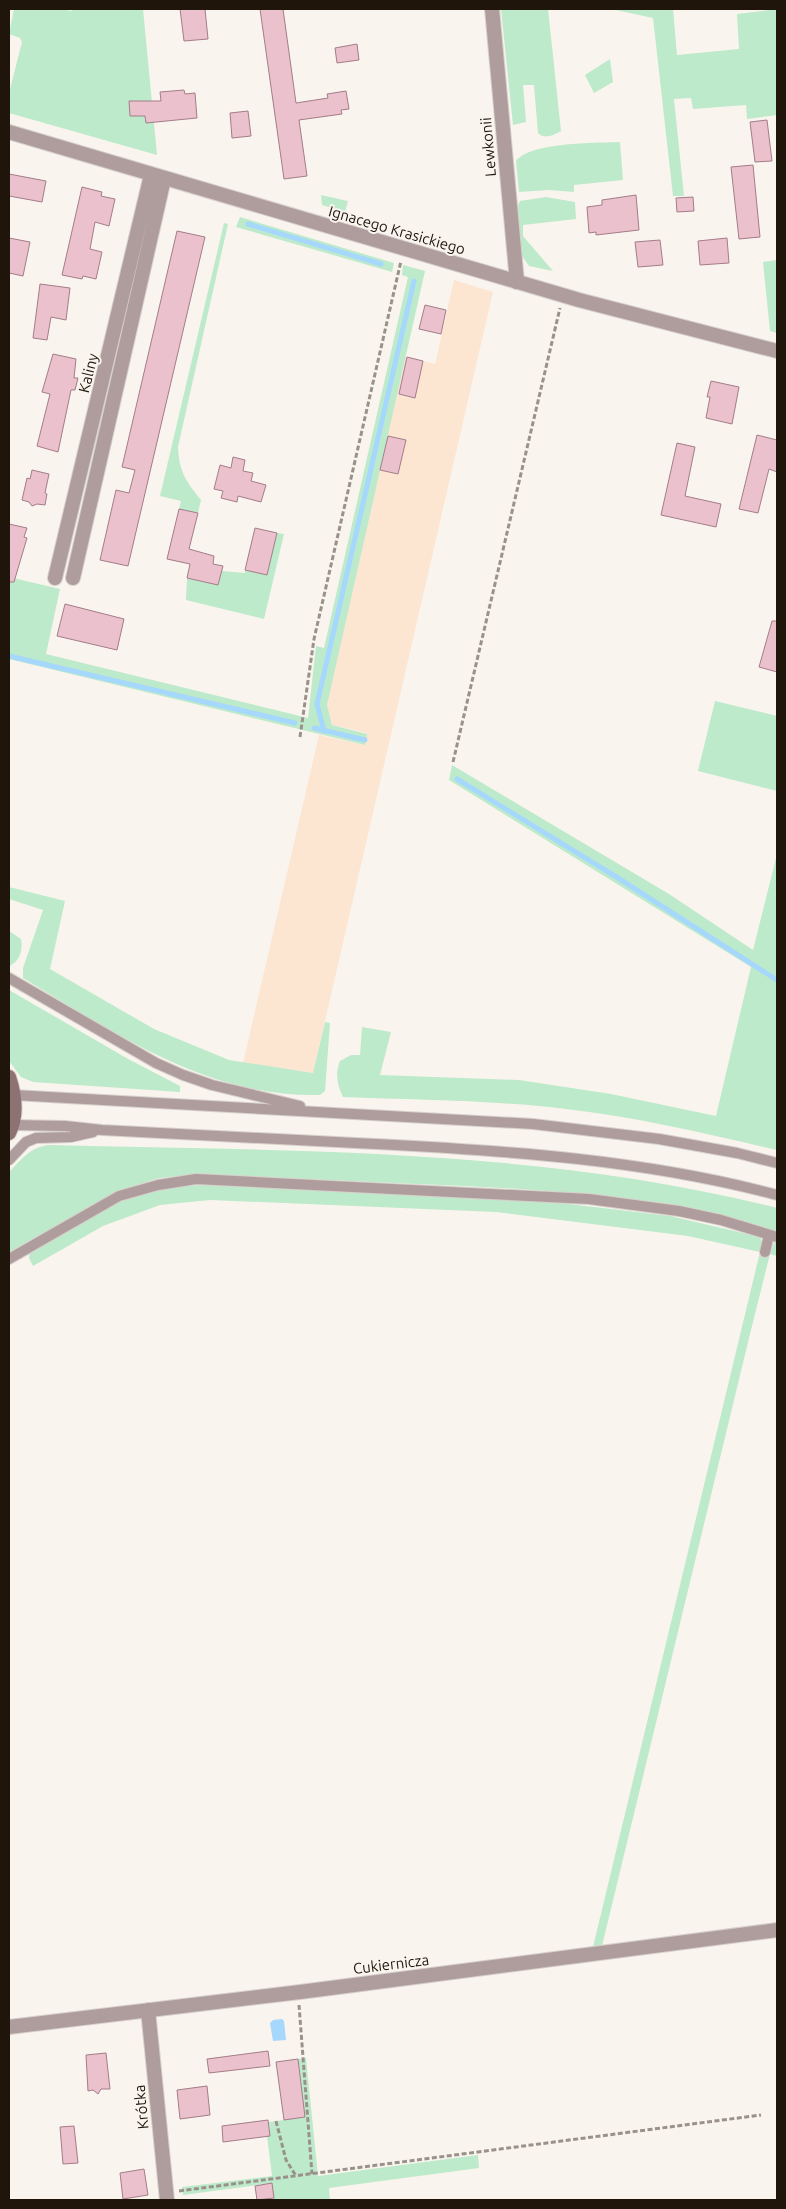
<svg xmlns="http://www.w3.org/2000/svg" width="786" height="2209" font-family="Ubuntu,sans-serif">
<style>
.built{fill:#fce6d2}
.green{fill:#bdeaca}
.water{fill:#a6d7fd}
.lines{fill:none;stroke-linecap:round;stroke-linejoin:round}
.stream{stroke:#a6d7fd;stroke-width:5}
.building{fill:#eac1cd;stroke:#a37d88}
.service-casing{stroke:#d7d0cb;stroke-width:12}
.minor-casing{stroke:#d7d0cb;stroke-width:16}
.tertiary-casing{stroke:#d7d0cb;stroke-width:16}
.secondary-casing{stroke:#d7d0cb;stroke-width:16}
.path{stroke:#99918a;stroke-width:3;stroke-dasharray:5 2.5;stroke-linecap:butt}
.service{stroke:#af9d9d;stroke-width:10}
.minor{stroke:#af9d9d;stroke-width:14}
.tertiary{stroke:#af9d9d;stroke-width:14}
.secondary{stroke:#8d7273;stroke-width:14}
.labels{text-anchor:middle;dominant-baseline:central;stroke-width:4;stroke-linejoin:round;paint-order:stroke}
.street-label{font-size:15px;fill:#1f150b;stroke:#faf4ef}
</style>
<rect width="100%" height="100%" fill="#faf4ef"/>
<!-- built -->
<path class="built" d="M454,280L493,292L313,1073L243,1063L319,735L364,745L367,733L332,725L327,706L329,691L405,357L435,364Z"/>
<!-- green -->
<path class="green" d="M14,9H59L72,11V9H143L157,155L9,113V93L22,42L20,38L9,34Z
M501,9H548L561,131C554,135 544,140 538,133L534,85H523L526,122L513,125Z
M611,9H673L677,55L739,49L737,14L777,9V115L747,119L746,105L693,109L691,98L674,99L684,196H673L653,18Z
M610,59L613,82L594,93L585,75Z
M620,142L623,180L574,185V192L549,190L519,192L516,161C530,142 596,143 620,142Z
M321,195L348,201L345,212L322,205Z
M546,197L575,202L576,219L523,225V236L553,271L529,266L522,256L519,241L517,207L520,201Z
M240,217L394,263L392,272L236,227Z
M224,223L228,224L178,447C179,472 186,481 201,500L198,513L179,509L181,501L160,496Z
M777,260V333L770,331L763,262Z
M403,265L425,271L327,705L332,725L367,734L365,745L9,659V577L60,589L46,654L308,718L316,646L324,648L408,277L402,275Z
M277,533L284,534L264,619L186,600L187,578L218,585L222,571L245,573V570L267,575Z
M715,701L777,716V791L698,771Z
M452,765L669,894L753,950L777,854V1150C707,1134 637,1117 566,1109C492,1100 417,1100 343,1097C337,1085 335,1073 340,1061L351,1055H360L362,1027L391,1032L380,1075L519,1080L611,1094L716,1116L751,967L449,780Z
M9,887L65,901L50,969L154,1029L229,1060L313,1073L325,1022L330,1023L325,1091L320,1095C208,1098 115,1033 23,978V968L43,910L9,899Z
M9,931L21,939C23,950 20,962 9,966Z
M9,990L130,1060L180,1086V1092L33,1082L21,1077L9,1061Z
M49,1145C290,1151 542,1148 777,1208V1231C655,1195 543,1189 417,1184C344,1181 270,1177 197,1174L160,1178L121,1190L9,1252V1172C22,1159 30,1147 49,1145Z
M205,1185L552,1202L670,1216L760,1237L762,1242L761,1251L770,1254L774,1243L777,1242V1256L770,1254L750,1334L602,1946L593,1947L760,1252L688,1236L496,1212L210,1200L160,1205L103,1226L33,1266L29,1258L30,1252L117,1203L134,1196L180,1186Z
M306,2058L318,2176L478,2155L479,2168L329,2188L330,2200H274L272,2183L183,2195L182,2187L272,2176L267,2136L270,2135L269,2122L305,2117L298,2059Z"/>
<!-- water -->
<path class="water" d="M282,2019L284,2021L286,2040L273,2041L270,2023L273,2020Z"/>
<g class="lines">
<!-- stream -->
<path class="stream" d="M248,224L381,264
M9,656L295,723
M314,728L365,740
M324,731L317,704L414,281
M457,779L618,878L777,980"/>
</g>
<!-- building -->
<path class="building" d="M180,9H205L208,39L184,41Z
M260,9H283L296,103L328,98L327,94L346,91L349,109L341,110L342,114L299,120L307,176L284,179Z
M357,44L359,60L337,63L335,48Z
M184,90L185,94L195,93L197,118L146,123L145,116H130L129,101H161L160,92Z
M248,111L251,136L232,138L230,113Z
M767,120L772,161L755,162L750,122Z
M753,165L760,237L739,239L731,167Z
M9,174L46,181L42,202L9,196Z
M82,187L102,192L101,196L115,199L109,226L95,222L90,249L102,252L96,279L83,276L82,279L62,275Z
M636,195L639,230L596,235V232L589,233L587,207L602,205V200Z
M693,197L694,211L677,212L676,198Z
M177,231L205,237L128,566L100,560L116,490L129,493L135,470L122,467Z
M9,238L30,242L23,276L9,273Z
M727,238L729,263L700,265L698,241Z
M660,240L663,265L638,267L635,242Z
M40,284L70,288L66,320L51,317L47,340L33,338Z
M425,305L446,310L441,334L419,329Z
M53,354L76,359L74,378H78L75,390H71L58,452L37,446L50,394L42,392Z
M407,357L423,361L415,398L399,394Z
M711,381L739,387L732,424L706,418L710,397H707Z
M757,435L777,440V472L769,469L758,513L739,509Z
M388,436L406,440L398,474L380,470Z
M677,443L695,447L685,496L721,504L716,527L661,515Z
M233,457L245,460L243,471L253,473L251,481L266,485L261,502L238,496L237,502L221,498L223,491L214,489L220,465L231,468Z
M32,470L49,474L45,493L47,494L45,505L37,504L32,506L29,502L22,500L27,478L30,479Z
M179,509L198,513L189,549L214,556L213,564L223,566L218,585L187,578L190,564L167,559Z
M9,524L27,528L24,537L27,538L14,582H9Z
M255,528L277,533L267,575L245,570Z
M65,604L124,619L117,650L57,636Z
M772,621H777V672L759,667Z
M268,2051L270,2066L209,2073L207,2059Z
M106,2053L110,2089H101L98,2094L93,2090L88,2091L86,2055Z
M298,2059L305,2117L284,2120L276,2062Z
M207,2086L210,2115L180,2119L177,2090Z
M268,2120L270,2136L223,2142L222,2126Z
M74,2126L78,2163L63,2164L60,2127Z
M144,2169L148,2195L123,2199L120,2173Z
M272,2183L274,2198L257,2200L255,2186Z"/>
<g class="lines">
<!-- service casing -->
<g class="service-casing">
<path id="service" d="M9,978L156,1063L183,1075L212,1085L300,1106
M13,1095L533,1124L659,1139L737,1153L777,1163
M13,1125L65,1126L102,1130C193,1135 285,1140 377,1144C512,1151 646,1160 777,1195
M9,1160L26,1142L36,1138L71,1137L93,1132
M765,1252L769,1235
M9,1259L119,1196L158,1185L196,1179L589,1199L679,1211L721,1220L777,1237"/>
</g>
<!-- minor casing -->
<g class="minor-casing">
<path id="minor" d="M492,9L517,282
M55,578L151,175
M73,578L164,179
M148,2010L167,2200
M9,2027L300,1992L777,1930"/>
</g>
<!-- tertiary casing -->
<g class="tertiary-casing">
<path id="tertiary" d="M9,132L579,300L777,351"/>
</g>
<!-- secondary casing -->
<g class="secondary-casing">
<path id="secondary" d="M9,1077C15,1095 18,1115 9,1133"/>
</g>
<!-- path -->
<path class="path" d="M300,737L314,639L401,261
M453,762L560,308
M299,2005L312,2174
M276,2121L286,2160L296,2176
M179,2191L761,2115"/>
<!-- service -->
<use href="#service" class="service"/>
<!-- minor -->
<use href="#minor" class="minor"/>
<!-- tertiary -->
<use href="#tertiary" class="tertiary"/>
<!-- secondary -->
<use href="#secondary" class="secondary"/>
</g>
<g class="labels">
<!-- street labels -->
<g class="street-label">
<text transform="translate(488 147) rotate(-95)">Lewkonii</text>
<text transform="translate(397 230) rotate(16)">Ignacego Krasickiego</text>
<text transform="translate(88 373) rotate(-76)">Kaliny</text>
<text transform="translate(391 1964) rotate(-7)">Cukiernicza</text>
<text transform="translate(141 2107) rotate(-95)">Krótka</text>
</g>
</g>
<!-- border -->
<rect width="786" height="2209" fill="none" stroke="#1f150b" stroke-width="20"/>
</svg>
